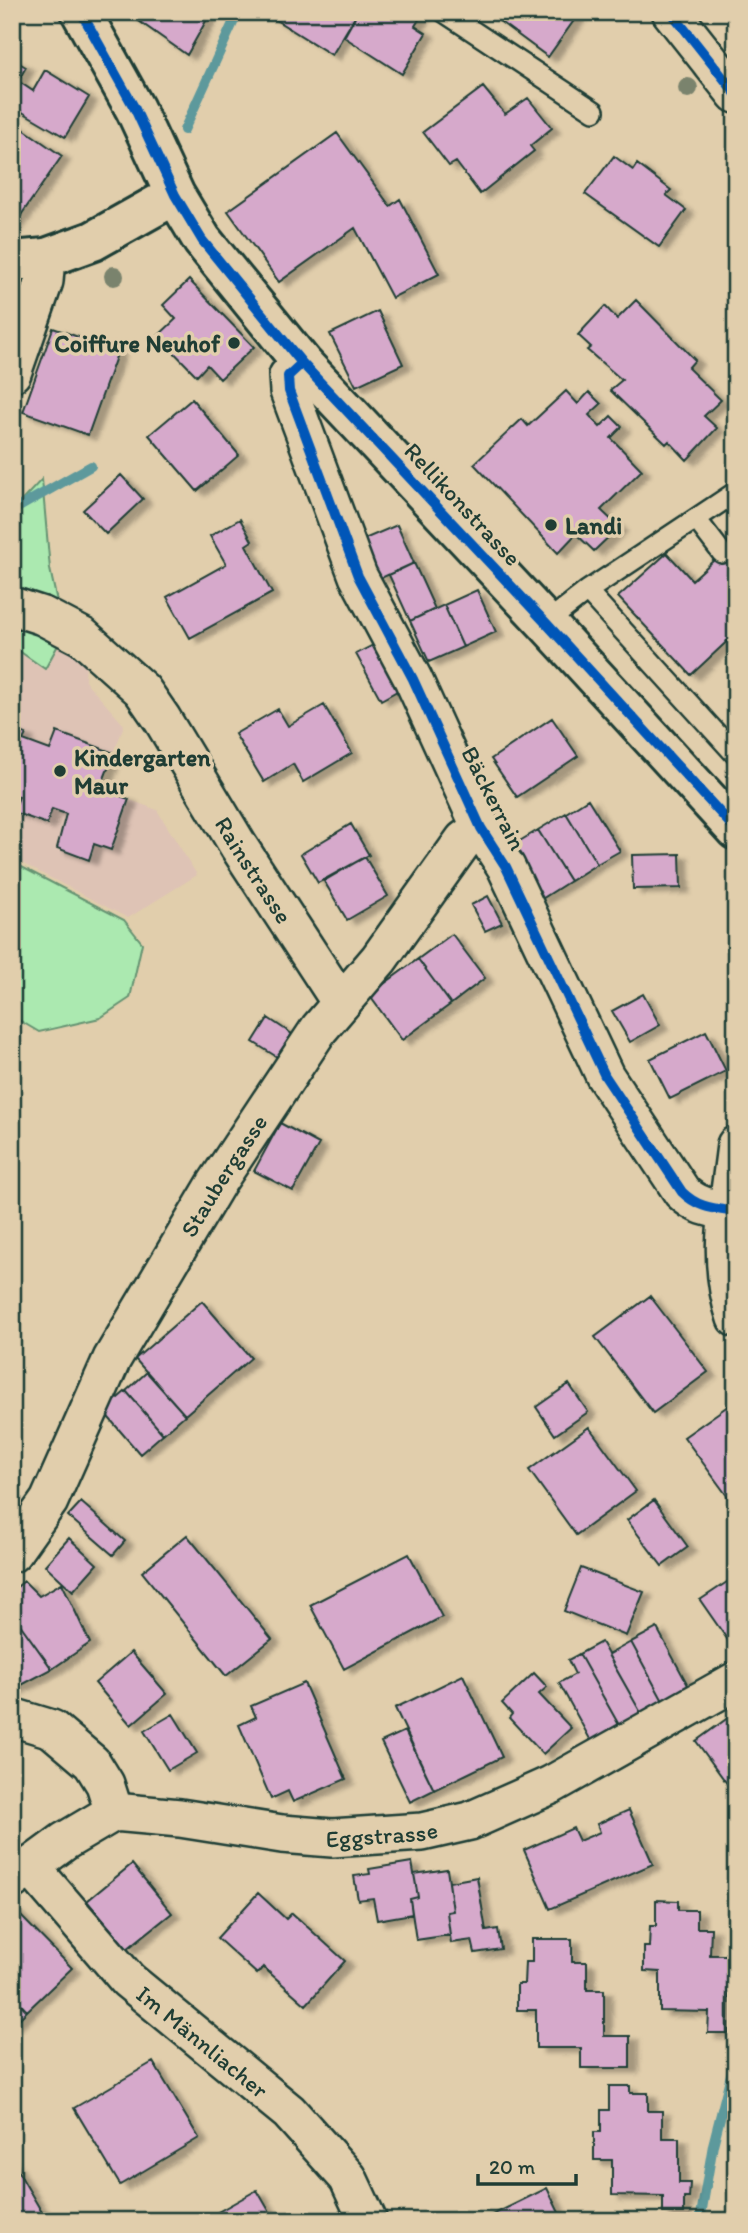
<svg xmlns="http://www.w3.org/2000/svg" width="748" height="2233" font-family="Itim,sans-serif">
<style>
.built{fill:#dec3b5}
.green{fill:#abe9b0;stroke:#659372;stroke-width:2}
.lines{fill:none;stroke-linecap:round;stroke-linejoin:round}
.stream{stroke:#5d999c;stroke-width:10}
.building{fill:#d6a9cb;stroke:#1f3d34;stroke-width:2;filter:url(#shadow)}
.service-casing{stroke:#1f3d34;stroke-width:24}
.minor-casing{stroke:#1f3d34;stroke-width:42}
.tertiary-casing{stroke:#1f3d34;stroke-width:44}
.service{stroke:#e1ceac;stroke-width:19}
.minor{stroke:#e1ceac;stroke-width:37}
.tertiary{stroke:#e1ceac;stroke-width:38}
.cycleway-casing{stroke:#e1ceac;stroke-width:15}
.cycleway{stroke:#0057b8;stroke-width:10}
.tree{fill:#7a836d}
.poi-dot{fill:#1f3d34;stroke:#e1ceac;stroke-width:2.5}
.labels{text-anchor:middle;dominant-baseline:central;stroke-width:7;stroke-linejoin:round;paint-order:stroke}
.poi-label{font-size:24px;font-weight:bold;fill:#1f3d34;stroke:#e1ceac;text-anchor:start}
.street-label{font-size:24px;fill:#1f3d34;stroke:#e1ceac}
</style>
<defs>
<filter id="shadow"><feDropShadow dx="8" dy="4.5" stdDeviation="2" flood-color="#0004"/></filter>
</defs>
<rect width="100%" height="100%" fill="#e1ceac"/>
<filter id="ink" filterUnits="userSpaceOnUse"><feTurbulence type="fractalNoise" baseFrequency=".0143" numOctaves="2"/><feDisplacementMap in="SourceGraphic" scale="14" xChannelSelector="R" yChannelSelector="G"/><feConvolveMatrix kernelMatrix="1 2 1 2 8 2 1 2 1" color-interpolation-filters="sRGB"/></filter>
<g filter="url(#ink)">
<!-- built -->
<path class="built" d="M19,623L69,649L86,660L85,681L124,725L101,789L157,810L197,875L128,918L12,858V642Z"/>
<!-- green -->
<path class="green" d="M42,479L50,569L64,634L45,669L12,646V511Z
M12,862L124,920L142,943L130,998L100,1018L39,1032L12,1016Z"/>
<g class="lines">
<!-- stream -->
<path class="stream" d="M184,130L238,12
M12,511L91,466
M700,2221L713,2145L736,2055"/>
</g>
<!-- building -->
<path class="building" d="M126,12H211L187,55Z
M263,12H358L332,55Z
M358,12L423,13L415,26L426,33L402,74L344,37Z
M487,12H580L548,57Z
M12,59L26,67L18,81L33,91L45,70L89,97L65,137L12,106Z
M483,87L505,114L528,98L552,128L530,146L534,151L480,194L456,162L449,166L423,132Z
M12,121L62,156L12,228Z
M337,133L390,206L400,199L439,274L392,298L355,228L279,282L228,211Z
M614,156L633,170L637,164L671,190L666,195L686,210L659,247L585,194Z
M189,280L254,347L220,379L207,365L197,376L158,336L176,319L163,305Z
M636,300L695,360L688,368L721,400L704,416L717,428L687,460L669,441L666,444L610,390L622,380L587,350L591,347L578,335L605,306L617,319Z
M378,311L403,364L356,386L330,334Z
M53,328L118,351L88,435L23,412Z
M566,391L578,404L589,392L601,404L589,415L600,427L611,416L622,427L611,438L642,470L601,510L619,527L594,551L576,534L558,553L474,464L522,419L528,426Z
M192,399L239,455L197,491L149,435Z
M121,475L143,499L106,534L83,510Z
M240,519L252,541L246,545L272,593L190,638L167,597L226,564L210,536Z
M397,525L414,563L379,579L362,540Z
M736,540V633L691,675L618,597L667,553L692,580Z
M414,563L435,609L410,621L389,575Z
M477,590L496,632L463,647L444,605Z
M444,605L463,647L429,662L410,621Z
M379,642L404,687L381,700L356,654Z
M324,705L352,753L303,782L293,764L264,782L235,734L278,709L288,726Z
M552,718L578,756L517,797L491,759Z
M12,729L26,734L23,740L50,750L57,732L114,753L100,789L129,799L111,850L94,844L89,860L57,848L66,814L52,809L47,824L13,812L19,797L12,795V766L15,758L12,757Z
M588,799L620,851L597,864L566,813Z
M566,813L597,864L570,881L538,830Z
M351,824L369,855L318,883L301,854Z
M538,830L570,881L540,900L508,848Z
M680,854L681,888L633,889L632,855Z
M365,857L388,896L347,920L324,881Z
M488,896L502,923L485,931L471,905Z
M452,934L485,978L451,1004L418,959Z
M418,959L451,1004L402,1040L369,995Z
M643,994L660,1025L630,1042L612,1011Z
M268,1018L292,1034L277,1057L253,1042Z
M706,1031L726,1071L670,1099L650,1059Z
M280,1123L319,1144L293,1191L254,1171Z
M650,1296L708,1372L653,1413L595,1337Z
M202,1301L251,1358L185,1415L135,1359Z
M147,1372L185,1415L163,1434L126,1391Z
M569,1384L588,1412L555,1435L536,1407Z
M126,1391L163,1434L140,1454L103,1411Z
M732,1403L736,1408V1508L684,1437Z
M589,1427L636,1491L576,1535L529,1470Z
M654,1500L688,1547L662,1566L627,1520Z
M81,1502L125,1541L113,1555L68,1516Z
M187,1535L272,1639L226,1676L142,1572Z
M69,1538L97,1564L73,1591L45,1565Z
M409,1554L442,1617L344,1669L310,1605Z
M581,1568L644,1592L626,1636L564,1611Z
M736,1576V1648L734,1649L700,1600Z
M24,1581L39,1596L62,1583L90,1643L52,1669L12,1613V1591Z
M12,1613L52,1669L12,1690Z
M657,1628L689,1687L663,1701L631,1642Z
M601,1642L641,1713L619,1725L579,1654Z
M631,1642L663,1701L641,1713L608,1655Z
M131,1652L167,1694L131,1725L95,1683Z
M579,1654L619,1725L591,1741L559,1683L575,1674L568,1660Z
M534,1673L547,1687L539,1694L571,1728L543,1754L509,1718L512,1714L502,1703Z
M463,1675L502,1757L434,1790L395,1708Z
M304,1683L346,1779L293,1802L288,1791L271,1799L239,1725L256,1717L251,1706Z
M736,1712V1796L696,1741Z
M173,1714L197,1753L168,1770L144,1731Z
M405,1731L434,1790L410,1802L381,1742Z
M629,1810L653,1864L550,1909L524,1850L573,1828L579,1841L600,1832L597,1824Z
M412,1862L418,1897L410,1899L412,1914L377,1920L373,1898L358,1900L354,1876L370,1874L369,1869Z
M132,1864L172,1913L127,1949L87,1901Z
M447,1869L453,1911L447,1912L450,1935L416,1940L410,1899L418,1897L414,1874Z
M477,1877L486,1931L498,1929L501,1949L475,1953L472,1940L451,1943L447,1912L453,1911L449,1882Z
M258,1893L286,1919L292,1913L345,1961L306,2005L263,1967L257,1974L217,1938Z
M656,1900L678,1901V1910H697V1928H711L710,1955H729L728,2033H708L709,2012L660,2011V1972L644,1971V1947H649L650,1926H656Z
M12,1907L72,1968L27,2011L12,1995Z
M532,1939H572V1962H587V1990H604V2036H630V2068H581V2048H536V2010H517V1984H524L525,1962H532Z
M12,1995L27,2011L12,2026Z
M153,2062L199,2138L120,2185L74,2108Z
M609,2086H630V2093H648V2111H662V2138H679V2183H690L689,2198H684V2213H663V2196L612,2195V2160H594V2132H601V2110H609Z
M12,2161L47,2221H12Z
M547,2188L563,2221H480Z
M257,2190L275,2221H202Z"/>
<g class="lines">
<!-- service casing -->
<g class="service-casing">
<path id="service" d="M444,12L594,111
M696,519L722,553
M587,591L736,755
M546,623L587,591L736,492"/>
</g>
<!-- minor casing -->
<g class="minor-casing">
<g id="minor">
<path d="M671,12L736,94"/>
<path d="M302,363L288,376L289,391L358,576L413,679L481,828L506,867L605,1076L682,1192C696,1206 710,1208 729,1211"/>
<path d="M12,373L44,281L46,258"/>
<path id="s1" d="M12,606L43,616L83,637L142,690L162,719L239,847L341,1003"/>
<path d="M736,1145C729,1206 716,1259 736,1318"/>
<path id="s2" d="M12,1553L49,1501L112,1359L216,1184L319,1029L379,959L464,840L481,828"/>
<path d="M12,1717L52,1729L92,1763L105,1784L114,1812"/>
<path id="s3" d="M30,1866L128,1980L289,2112L348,2178L368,2221"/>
<path id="s4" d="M12,1880L65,1841L114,1812L180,1818L282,1834L332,1838L422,1832L470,1821L551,1785L736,1681"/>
</g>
</g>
<!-- tertiary casing -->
<g class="tertiary-casing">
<path id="tertiary" d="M81,12L135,109L175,195L202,240L302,363L546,623L736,830
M12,261L46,258L93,241L175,195"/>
</g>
<!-- service -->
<use href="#service" class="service"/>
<!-- minor -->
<use href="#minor" class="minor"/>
<!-- tertiary -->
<use href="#tertiary" class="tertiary"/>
<!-- cycleway casing -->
<g class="cycleway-casing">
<path id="cycleway" d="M81,12L135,109L175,195L202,240L302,363L546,623L736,830
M671,12L736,94
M302,363L288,376L289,391L358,576L413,679L481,828L506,867L605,1076L682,1192C696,1206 710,1208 729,1211"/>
</g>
<!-- cycleway -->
<use href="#cycleway" class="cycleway"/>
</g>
<!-- trees -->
<g class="tree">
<circle cx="688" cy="88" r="10"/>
<circle cx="114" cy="276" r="10"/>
</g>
</g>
<!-- markers -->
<g class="poi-dot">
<circle cx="234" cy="343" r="7"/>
<circle cx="551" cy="525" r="7"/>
<circle cx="60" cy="771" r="7"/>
</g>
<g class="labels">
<!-- poi labels -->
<g class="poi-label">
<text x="220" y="343" text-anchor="end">Coiffure Neuhof</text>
<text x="565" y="525">Landi</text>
<text x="74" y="757">Kindergarten<tspan x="74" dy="28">Maur</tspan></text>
</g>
<!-- street labels -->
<g class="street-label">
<text transform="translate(463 504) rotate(47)">Rellikonstrasse</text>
<text transform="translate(494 798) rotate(63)">Bäckerrain</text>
<text stroke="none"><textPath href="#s1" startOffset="369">Rainstrasse</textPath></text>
<text stroke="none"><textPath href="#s2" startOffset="434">Staubergasse</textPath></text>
<text stroke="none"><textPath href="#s4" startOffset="392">Eggstrasse</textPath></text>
<text stroke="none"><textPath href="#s3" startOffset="247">Im Männliacher</textPath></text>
</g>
</g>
<!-- margin -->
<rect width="748" height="2233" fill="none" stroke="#e1ceac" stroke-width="42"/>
<rect x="21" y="21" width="706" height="2191" fill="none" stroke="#1f3d34" stroke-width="2.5" filter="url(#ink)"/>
<!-- scale -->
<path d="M478 2174v10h98v-10" fill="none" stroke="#1f3d34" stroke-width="3.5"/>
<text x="489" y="2174" font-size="21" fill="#1f3d34" stroke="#e1ceac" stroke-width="5" paint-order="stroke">20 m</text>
</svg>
